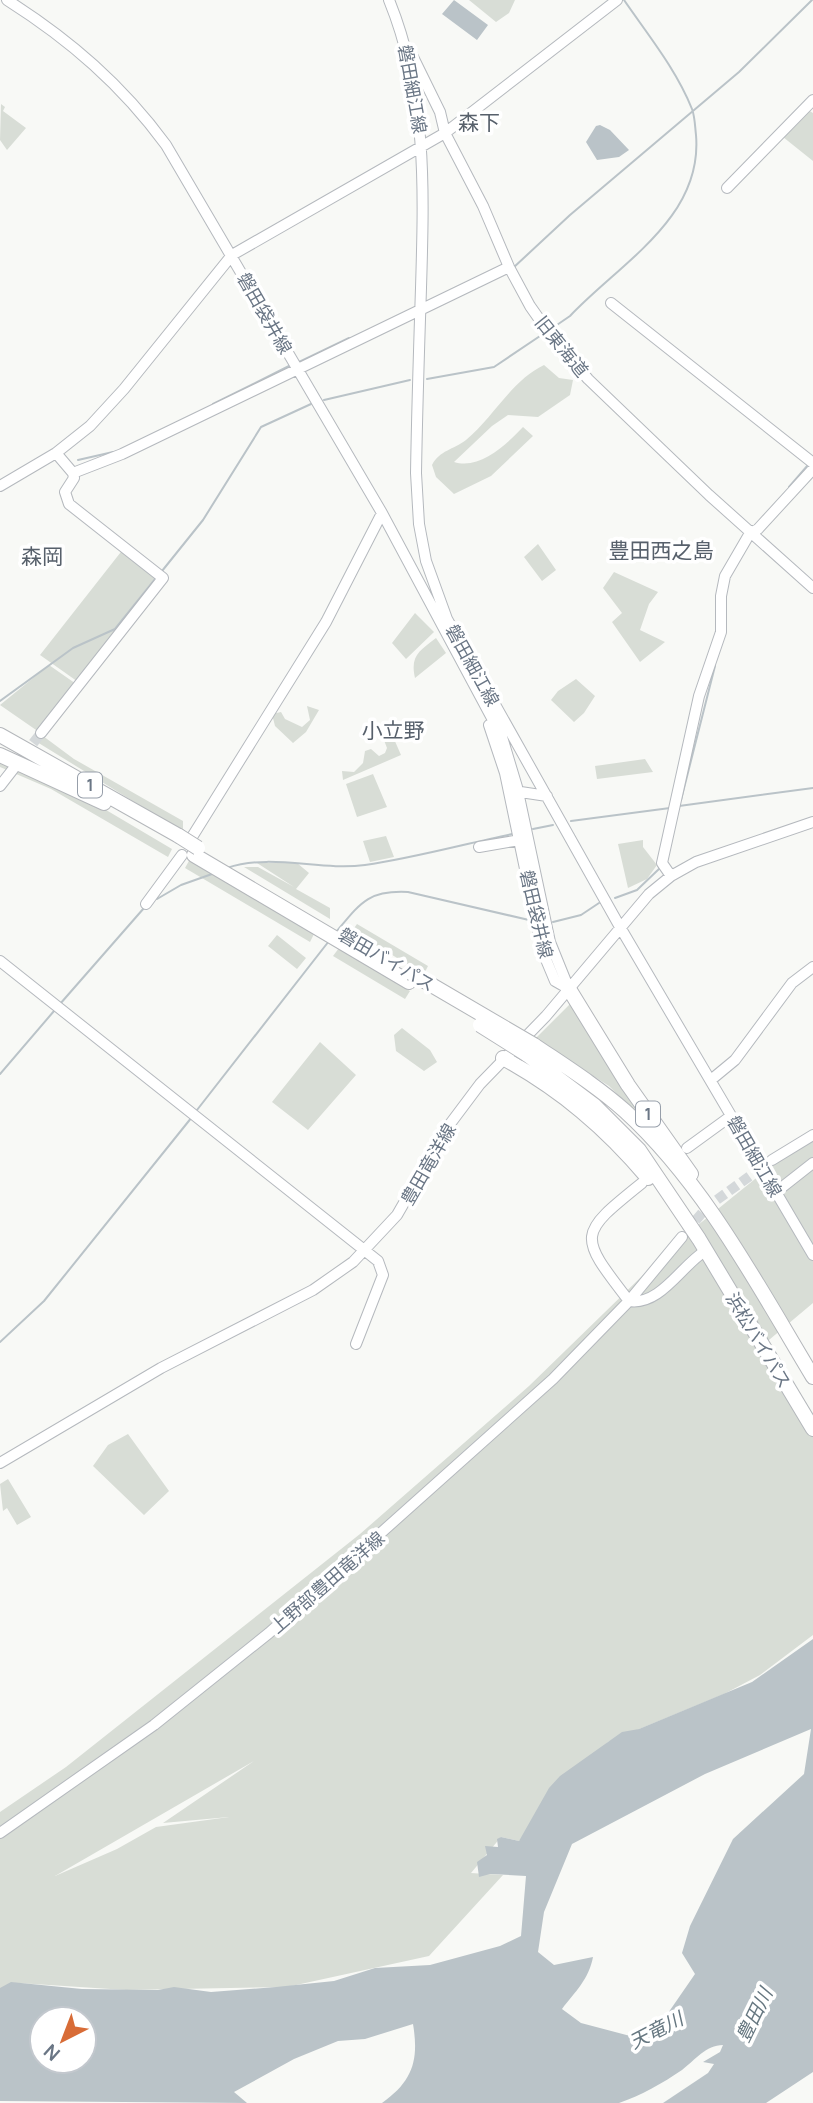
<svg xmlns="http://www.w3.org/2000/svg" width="813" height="2103" font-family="Manrope,'Noto Sans JP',sans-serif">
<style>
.green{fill:#d8ddd6;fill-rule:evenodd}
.water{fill:#bac3c8;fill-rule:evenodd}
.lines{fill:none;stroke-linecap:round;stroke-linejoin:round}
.stream{stroke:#bac3c8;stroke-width:2}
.secondary-tunnel{stroke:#d4d8da;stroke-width:10;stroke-dasharray:10 5;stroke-linecap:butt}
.secondary-casing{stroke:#b5b9be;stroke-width:12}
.highway-casing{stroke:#b4b7bb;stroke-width:16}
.secondary{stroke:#fff;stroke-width:10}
.highway{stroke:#fff;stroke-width:14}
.highway-bridge-casing{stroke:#b4b7bb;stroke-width:16;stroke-linecap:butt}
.highway-bridge{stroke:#fff;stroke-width:14}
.labels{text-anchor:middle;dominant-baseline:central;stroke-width:7;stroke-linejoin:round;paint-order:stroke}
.shield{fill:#fff;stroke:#979faa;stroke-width:2}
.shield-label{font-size:16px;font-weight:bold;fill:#6a7685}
.street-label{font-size:18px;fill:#6a7685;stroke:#fff}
.water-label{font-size:19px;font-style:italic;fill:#667780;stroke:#fff}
.quarter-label{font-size:21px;fill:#57606b;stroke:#fff}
</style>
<rect width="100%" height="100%" fill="#f8f9f6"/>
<!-- green -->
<path class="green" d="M469,0H515L509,13L496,22Z
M1,104L5,107L3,111L26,128L7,150L0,140Z
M808,110L813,113V161L783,137Z
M544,365L559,378L573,380L570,395L538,417L508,415L492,426L454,462C480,470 506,445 523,427L533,436L491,476L454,494L436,477L432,465C440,450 453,450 466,440C493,418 512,380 544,365Z
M538,544L556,570L542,581L524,557Z
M124,548L163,578L81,684L40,655Z
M614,572L658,592L649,604L640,630L665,642L640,662L612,622L622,613L603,588Z
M415,613L434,632L406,659L392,643Z
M436,638L446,653L415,678C410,656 419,651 436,638Z
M49,665L79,686L39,732L0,705Z
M576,679L595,696L584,713L574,722L551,700L558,691Z
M307,706L319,710L306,732L293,743L275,726L272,714L281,712L285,719L302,727L310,720Z
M385,733L394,739L401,755L343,780L342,771L354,772L363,763L365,751L371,749L379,756L385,753L387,748L382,735Z
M43,736L74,759L183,821V832L37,742Z
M0,756L101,807L172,849L168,857L51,789L0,767Z
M645,759L653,772L597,779L595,766Z
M373,774L387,807L357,817L346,784Z
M386,836L394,857L370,862L363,841Z
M643,840V847L657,865L647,879L628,888L618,844Z
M190,859L314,934L310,942L185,868Z
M257,863H297L309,873L296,889L330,908V919L244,867H258L294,887Z
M357,924L428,966L424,974L352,931Z
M277,935L306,958L297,969L268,946Z
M339,948L410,991L405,999L333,956Z
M571,1003L657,1134L609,1086L535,1039Z
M402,1028L430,1050L437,1062L424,1071L396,1051L394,1035Z
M320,1042L356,1075L308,1130L272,1102Z
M813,1132V1303L763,1345L813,1429V1635L760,1675L724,1694L608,1742L519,1841L501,1837L471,1873L503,1875L429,1956L287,1987L126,1990L18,1983L0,1989V1812L66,1767L360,1534L529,1386L677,1242ZM254,1761L163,1823L229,1817L156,1827L117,1849L55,1876Z
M128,1434L169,1491L144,1515L93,1466L108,1445Z
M8,1479L31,1517L17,1525L7,1508L3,1511L0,1484Z"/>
<!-- water -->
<path class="water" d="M454,0L488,25L477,40L442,14Z
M600,125L610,130L629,150L619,157L597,160L586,142L596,126Z
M813,1639V2072L766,2103H663L708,2073L714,2064L703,2062L720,2052L723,2045C706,2045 695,2060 682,2070C663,2083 640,2096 619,2103H382C413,2081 419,2060 413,2024L365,2039L338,2041L294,2059L234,2092L247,2103L0,2101V1988L11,1982L82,1989L158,1990L174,1987L211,1992L276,1987L334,1981L375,1968L430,1965L500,1946L521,1936L526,1876L490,1874L479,1877L477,1862L487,1855L485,1846L498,1847L497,1839L501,1837L519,1841L549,1788L560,1776L622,1732L639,1729L752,1682ZM811,1729L804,1774L733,1839L690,1926L682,1953L695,1974L666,2016L634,2037L581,2023L562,2009C575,1992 589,1979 593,1957L554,1965L538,1952L544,1912L572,1844L705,1774ZM42,2019H84V2061H42Z"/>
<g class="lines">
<!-- stream -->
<path class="stream" d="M513,268L570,215L739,72L812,0
M551,329L570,316C620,263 703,218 696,135C695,127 695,117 692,109C676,69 648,35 624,0
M297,363L349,338
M427,379L494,367L543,334
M324,400L410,380
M213,404L289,366
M78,460L113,452
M789,487L808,465
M162,571L203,520L261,427L311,404
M0,701L73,648L115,629L156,578
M681,800L715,666
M679,806L813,788
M571,821L670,808
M533,829L553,825
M227,868C272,853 319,871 365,865C414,858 464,844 512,834
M615,898L637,890L660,868
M157,899L181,885L212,874
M553,922L581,915L599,903
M337,931C361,902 369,890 408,892L529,920
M60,1004L144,908
M0,1074L54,1011
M197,1110L329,941
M0,1342L44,1301L192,1117"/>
<!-- secondary-tunnel -->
<path class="secondary-tunnel" d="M24,755L41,733
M686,1232L707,1207L772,1160"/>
<!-- secondary casing -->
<g class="secondary-casing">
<path id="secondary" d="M7,0C70,40 122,85 166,145L382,513L502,737L517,787L550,942L569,989
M389,0C427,93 424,188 421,288C419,349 417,411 416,473L419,524L426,561L447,619L620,927L813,1255
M412,55L440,112L445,133L483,206L509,267L530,306L549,333L588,379L709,495L813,588
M727,188L813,100
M611,303L813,463
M56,453L73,473
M0,486L56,453L90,426L124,389L232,255L445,133L617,0
M489,725L505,773L542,950L555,981L569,989
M41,733L163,578L69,504L65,492L74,478L73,473L122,454L509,267
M0,786L14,768
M514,791L547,796
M192,837L326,622L382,513
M479,847L520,840
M671,876L662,863L699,696L721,632V596L725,576L750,533L758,529L813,469
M146,904L182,855
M0,961L378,1261L383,1275L356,1344
M712,1079L735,1060L792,983L813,967
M687,1148L731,1116
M772,1160L813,1135
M642,1183C577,1235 578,1235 629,1301C660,1306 681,1266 705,1251
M776,1192L813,1163
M0,1463L161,1368L313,1290L353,1262L397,1215L447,1128L480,1084L546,1016L649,894L671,876L696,862L813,822
M0,1833L154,1725L269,1633L553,1379L629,1301L682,1237"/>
</g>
<!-- highway casing -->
<g class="highway-casing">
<path id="highway" d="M0,735L179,836
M0,755L104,803
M194,855L409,982
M569,989L628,1085L691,1174
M534,1045C565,1066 597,1086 625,1111C705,1184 758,1286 813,1377
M526,1054L594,1105L639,1150L699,1239L813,1429
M503,1058C561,1090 606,1128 648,1178"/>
</g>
<!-- secondary -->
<use href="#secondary" class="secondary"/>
<!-- highway -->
<use href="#highway" class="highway"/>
<!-- highway-bridge casing -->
<g class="highway-bridge-casing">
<path id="highway-bridge" d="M179,836L198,848
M411,973L534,1045
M480,1025L526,1054"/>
</g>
<!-- highway-bridge -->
<use href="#highway-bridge" class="highway-bridge"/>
</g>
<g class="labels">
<!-- shield labels -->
<g class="shield">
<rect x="78" y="772.5" width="24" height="25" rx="5"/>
<rect x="636" y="1101.5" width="24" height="25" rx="5"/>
</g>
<g class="shield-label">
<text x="90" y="785">1</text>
<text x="648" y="1114">1</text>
</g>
<!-- street labels -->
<g class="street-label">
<text transform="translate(413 89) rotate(80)">磐田細江線</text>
<text transform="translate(265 313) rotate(60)">磐田袋井線</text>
<text transform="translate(562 346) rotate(51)">旧東海道</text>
<text transform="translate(473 665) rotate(61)">磐田細江線</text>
<text transform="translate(537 914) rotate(77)">磐田袋井線</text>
<text transform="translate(387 959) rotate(30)">磐田バイパス</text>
<text transform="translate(755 1156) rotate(60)">磐田細江線</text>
<text transform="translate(428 1164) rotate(-60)">豊田竜洋線</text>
<text transform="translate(759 1340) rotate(59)">浜松バイパス</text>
<text transform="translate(327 1582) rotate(-41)">上野部豊田竜洋線</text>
</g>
<!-- water labels -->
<g class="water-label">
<text transform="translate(754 2015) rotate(-64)">豊田川</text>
<text transform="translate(656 2030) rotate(-27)">天竜川</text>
</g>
<!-- quarter labels -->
<g class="quarter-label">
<text x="479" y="122">森下</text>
<text x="661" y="550">豊田西之島</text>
<text x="42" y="556">森岡</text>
<text x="393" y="730">小立野</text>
</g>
</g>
<!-- north arrow -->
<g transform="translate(63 2040) rotate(222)"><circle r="33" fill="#ffffff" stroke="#c3c8ce" stroke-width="2"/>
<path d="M0-5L12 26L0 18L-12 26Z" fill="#d86c37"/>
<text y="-10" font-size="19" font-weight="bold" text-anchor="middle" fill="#6a7685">N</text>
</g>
</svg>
